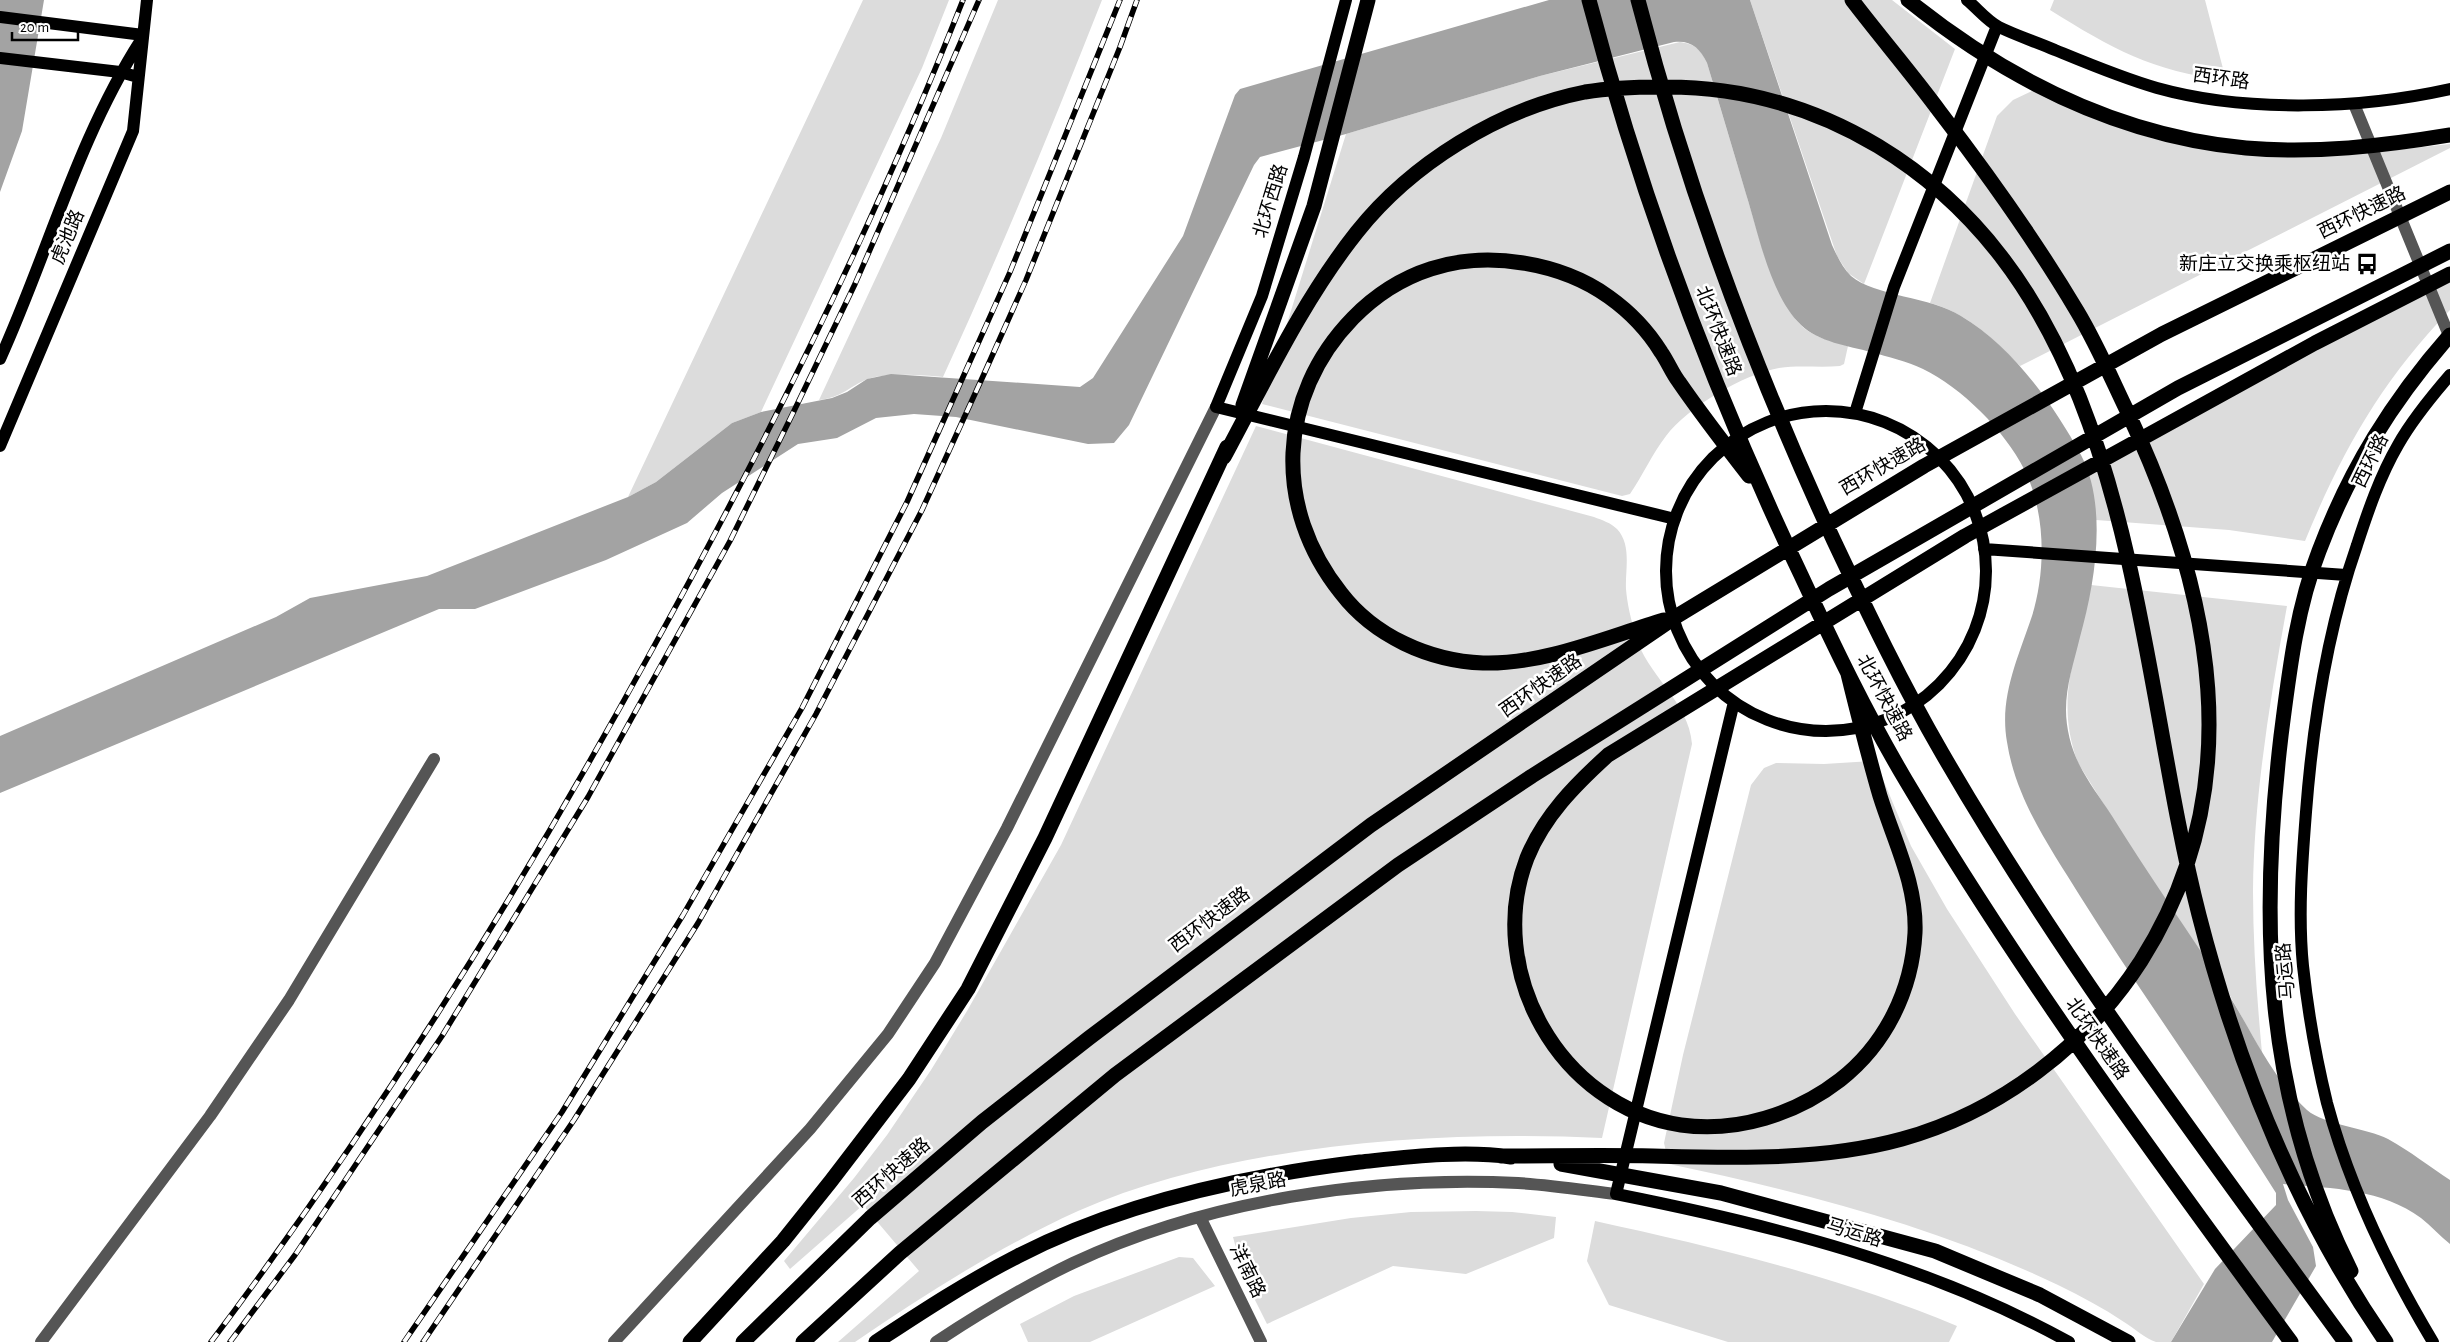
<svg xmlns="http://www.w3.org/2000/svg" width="2450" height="1342" font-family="'Alegreya Sans','Noto Sans SC',sans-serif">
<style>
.green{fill:#dcdcdc}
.water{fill:#a3a3a3}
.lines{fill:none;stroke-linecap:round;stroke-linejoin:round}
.minor{stroke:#555;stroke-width:12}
.major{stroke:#000;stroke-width:12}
.highway{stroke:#000;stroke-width:15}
.rail-casing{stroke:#000;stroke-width:5.5}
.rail{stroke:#fff;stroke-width:4;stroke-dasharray:11;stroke-linecap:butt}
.labels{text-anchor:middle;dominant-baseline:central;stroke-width:5;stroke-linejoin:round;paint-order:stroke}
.street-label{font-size:19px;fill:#000;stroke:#fff}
.poi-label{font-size:19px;fill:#000;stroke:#fff;text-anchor:end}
</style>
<rect width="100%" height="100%" fill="#fff"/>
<!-- green -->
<path class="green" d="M863,0H949L922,68L761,412L732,423L656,482L628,497Z
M998,0H1102C1052,127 1000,253 943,377C922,375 884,372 865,380C846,389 842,397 819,400L941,138Z
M1750,0H1892L1955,49L1864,284L1848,273L1837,256Z
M2054,0H2205L2226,80C2153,72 2111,48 2050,10Z
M1680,42C1695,44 1701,49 1707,63L1764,254C1773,277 1787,318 1808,331C1820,339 1835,342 1848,346L1844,364L1840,366C1820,368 1799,365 1779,368C1744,374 1688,407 1666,436C1652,454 1643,475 1630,494L1622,496L1262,404L1346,134L1540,76Z
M2032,91L2093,118L2154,139L2369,153L2450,144V148L2020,366C1995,340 1967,313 1930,303L1997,116L2013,100Z
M2450,278V310C2382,380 2342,451 2305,541L2229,530L2096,520L2088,473Z
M1256,426L1594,517C1602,520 1611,523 1617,529C1632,545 1625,570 1626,589C1627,603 1631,619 1635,634C1646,675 1689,701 1692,744L1602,1138C1438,1130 1230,1144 1078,1211C999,1247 927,1293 855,1342H838L919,1271L863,1205L790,1269L784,1261L854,1178L887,1135L931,1070L967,1011L1061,845Z
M2091,585L2287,606C2270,700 2254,795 2253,891C2253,945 2257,999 2262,1053L2229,994L2148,875L2078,763C2053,696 2079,651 2091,585Z
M1872,761L1877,765L1911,846L1947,909L2015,1014L2204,1284L2171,1342C2167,1342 2161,1342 2156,1342C2146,1339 2134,1328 2124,1322C2103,1308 2081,1296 2058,1285C1935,1226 1802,1192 1669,1164L1664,1143L1683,1055L1751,785L1764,768L1776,763L1824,764Z
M1476,1211L1512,1212L1556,1217L1554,1238L1466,1274L1393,1266L1267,1324L1244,1278L1233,1237L1351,1218L1411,1212Z
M1595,1221C1718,1248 1840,1277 1957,1326L1949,1342H1728L1609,1305L1587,1261Z
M1179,1257L1193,1258L1215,1286L1090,1342H1028L1020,1324L1074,1296Z"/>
<!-- water -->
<path class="water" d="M0,0H44L22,131L0,192Z
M1549,0H1750L1832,245C1837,256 1842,267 1851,276C1874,296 1932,297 1961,316C2012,346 2053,404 2081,455C2108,506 2095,584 2080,637C2074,662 2066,685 2066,710C2066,728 2071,748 2079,764C2088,782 2101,799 2112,816C2149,876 2190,933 2227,992C2253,1033 2271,1077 2307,1110C2324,1125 2367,1128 2388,1139C2410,1151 2430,1167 2450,1180V1244C2440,1236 2431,1226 2421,1218C2382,1189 2330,1188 2283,1184L2288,1200L2313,1247L2316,1266L2272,1342H2171L2215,1269L2276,1205V1193C2213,1092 2143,997 2080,896C2050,847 2016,800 2007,742C1999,697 2018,658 2032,616C2046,571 2046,512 2024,469C2005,431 1961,387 1923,369C1907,361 1888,357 1871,352C1849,346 1818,342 1801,325C1770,295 1759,235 1746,194C1733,150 1720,106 1707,63C1700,48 1691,40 1674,42L1540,76L1346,134L1260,157L1254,165L1129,425L1114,443L1088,444L956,417L914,414L876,418L837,438L798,444L722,493L687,523L606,560L475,609H439L0,793V736L276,617L310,598L427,576L628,497L656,482L732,423L761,412L832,398L847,392L867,379L891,374L1080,387L1093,378L1183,236L1235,95L1240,89Z"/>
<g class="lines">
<!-- minor -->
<path class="minor" d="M2354,104L2450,338
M1200,1217L1261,1342
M41,1342L210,1116L289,1000L434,759
M614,1342L810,1129L888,1034L935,963L1007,828L1216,407
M936,1342C980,1313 1025,1286 1073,1263C1207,1200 1371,1176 1518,1183C1551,1185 1583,1190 1616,1194"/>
<!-- major -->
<path class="major" d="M1346,0L1304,157L1262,296L1216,407L1675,519
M1967,0C1977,8 1987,21 1999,27C2017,36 2037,42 2055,50C2089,64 2122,78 2157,88C2247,113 2360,109 2450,89
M0,17L143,35
M0,58L120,72L138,77
M0,359C48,253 78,138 141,40
M1666 571a160 160 0 1 1 320 0a160 160 0 1 1-320 0Z
M1855,413L1894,287L1997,26
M0,446L133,131L147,0
M1984,549L2346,575
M1734,702L1616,1194C1772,1225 1928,1264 2069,1342
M2433,1342C2388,1267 2350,1188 2327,1103C2316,1058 2308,1012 2303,966C2298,915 2302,863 2306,812C2313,721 2327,631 2357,545C2368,511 2380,476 2398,445C2412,420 2431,397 2450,375"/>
<!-- highway -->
<path class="highway" d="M1589,0C1641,198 1713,390 1801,575C1833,644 1866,713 1905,779C2021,975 2156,1158 2291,1342
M1638,0C1686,186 1753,366 1834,541C1868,613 1902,684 1942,753C2061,959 2205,1150 2345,1342
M1908,0C2006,79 2120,136 2246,148C2314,154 2384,146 2450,135
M1243,405L1314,206L1368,0
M1224,457C1265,381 1303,300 1357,232C1411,164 1499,109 1585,92C1610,88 1635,87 1661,87C1739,86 1811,106 1878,146C2138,303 2132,654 2199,915C2238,1067 2297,1213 2386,1342
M1664,620C1607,637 1543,665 1483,663C1429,661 1374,636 1341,593C1273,508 1277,396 1353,318C1399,271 1459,252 1523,263C1554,268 1584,279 1609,297C1630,312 1648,331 1661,352C1668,362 1672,373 1679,382C1701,414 1725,445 1749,476
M1848,674C1858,714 1868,755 1880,796C1894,841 1917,884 1915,933C1912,990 1886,1044 1840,1080C1796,1114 1737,1133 1681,1125C1559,1107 1484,970 1527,858C1544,816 1575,785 1608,755L1965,536L2315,343L2450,274
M1501,1156C1552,1156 1603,1155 1653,1156C1735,1158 1822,1161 1902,1139C2000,1112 2087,1045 2141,961C2252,786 2212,592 2129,415C2112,380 2097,344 2077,311C2036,242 1989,176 1940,112C1912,74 1881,38 1852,0
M1561,1164L1721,1193L1935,1251L2040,1295L2128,1342
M2351,1271C2264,1098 2259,923 2281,736C2289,674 2296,610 2319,551C2350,469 2392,401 2450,335
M690,1342L783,1241L831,1181L909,1079L968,989L1045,838L1227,447
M743,1342L870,1218L982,1122L1089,1038L1371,825L1677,616L1924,466L2162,334L2450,192
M803,1342L900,1253L1115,1075L1398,865L1532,776L1829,589L2178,388L2450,251
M876,1342C923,1311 969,1281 1018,1256C1123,1202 1244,1176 1360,1162C1408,1157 1462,1150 1511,1157"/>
<!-- rail casing -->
<g class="rail-casing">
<path id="rail" d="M211,1342C374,1125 518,894 648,657C766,444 874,226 963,0
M230,1342L295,1255L442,1036L588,797L730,541L793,413L855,284L979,0
M404,1342L562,1112L683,915L802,708L907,502L942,424L1010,272L1120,0
M423,1342L574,1120L698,923L816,714L922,510L984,374L1026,280L1120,47L1137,0"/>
</g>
<!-- rail -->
<use href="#rail" class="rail"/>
</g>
<!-- icons -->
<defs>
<g id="bus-bare" transform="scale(1.725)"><path d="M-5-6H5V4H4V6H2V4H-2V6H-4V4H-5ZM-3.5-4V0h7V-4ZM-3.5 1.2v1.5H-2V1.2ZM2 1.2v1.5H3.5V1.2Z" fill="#000" stroke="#fff" stroke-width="2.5" paint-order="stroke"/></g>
</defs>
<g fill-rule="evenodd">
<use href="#bus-bare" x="2367" y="264"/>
</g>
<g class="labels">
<!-- street labels -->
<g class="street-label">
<text transform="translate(2221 79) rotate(8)">西环路</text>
<text transform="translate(1271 201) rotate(-73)">北环西路</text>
<text transform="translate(2362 213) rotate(-26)">西环快速路</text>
<text transform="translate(68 237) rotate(-67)">虎池路</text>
<text transform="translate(1718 331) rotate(69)">北环快速路</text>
<text transform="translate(2371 461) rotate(-64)">西环路</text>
<text transform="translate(1883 467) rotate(-30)">西环快速路</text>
<text transform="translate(1541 686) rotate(-35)">西环快速路</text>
<text transform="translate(1884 698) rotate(62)">北环快速路</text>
<text transform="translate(1210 920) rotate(-37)">西环快速路</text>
<text transform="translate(2286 971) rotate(-95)">马运路</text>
<text transform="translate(2097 1039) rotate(55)">北环快速路</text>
<text transform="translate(892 1173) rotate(-41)">西环快速路</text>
<text transform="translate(1258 1185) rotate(-11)">虎泉路</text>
<text transform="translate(1854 1233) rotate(17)">马运路</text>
<text transform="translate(1247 1271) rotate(64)">洋南路</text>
</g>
<!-- poi labels -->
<g class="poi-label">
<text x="2350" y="264">新庄立交换乘枢纽站</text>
</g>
</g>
<!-- scale -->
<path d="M12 32v8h66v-8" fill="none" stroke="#000000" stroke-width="2.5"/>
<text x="20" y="32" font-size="15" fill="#000000" stroke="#ffffff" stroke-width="4" paint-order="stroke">20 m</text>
</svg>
